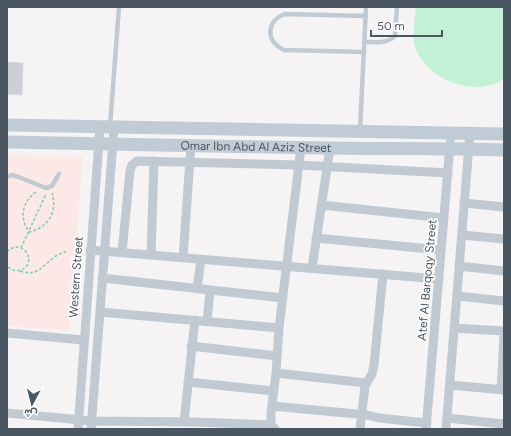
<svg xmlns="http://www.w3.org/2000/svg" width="511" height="436" font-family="Figtree,Vazirmatn,sans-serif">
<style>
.medical{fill:#fce8e6}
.green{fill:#c3f1d5}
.building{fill:#cdcfd5;stroke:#d7d9de}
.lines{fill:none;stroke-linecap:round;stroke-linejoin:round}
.path{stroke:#7ad0a6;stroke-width:1.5;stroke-dasharray:3 2;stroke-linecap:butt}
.service{stroke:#c1cad2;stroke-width:4.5}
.minor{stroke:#c1cad2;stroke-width:9}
.secondary{stroke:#c1cbd6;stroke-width:13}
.labels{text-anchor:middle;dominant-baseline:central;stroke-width:3.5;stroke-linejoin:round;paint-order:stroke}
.street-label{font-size:12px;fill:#4a5661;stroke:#fff}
</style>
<rect width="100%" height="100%" fill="#f5f3f3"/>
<!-- medical -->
<path class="medical" d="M7,155L83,157L69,331L7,326Z"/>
<!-- green -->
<path class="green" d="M416,7H504V79C475,99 426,79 415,47C412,40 415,16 416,7Z"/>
<!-- building -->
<path class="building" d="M7,62L23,63L22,95L7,94Z"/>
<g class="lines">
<!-- path -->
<path class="path" d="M36,192C22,202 19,218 29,232C48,228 58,212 52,193
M21,248L46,194
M7,252C22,236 39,263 21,270C16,272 11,270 7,266
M20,271C44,279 45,256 66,252"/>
<!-- service -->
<path class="service" d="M364,42C375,42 387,44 395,36L397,7
M364,52L284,50C265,41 266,21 285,14L366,16
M110,126L119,7
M360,130L366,7
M7,177L12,175L16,176L46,188L52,186L59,174"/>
<!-- minor -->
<path class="minor" d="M464,203L504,207
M321,205L444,218
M462,235L504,239
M316,238L441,250
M90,250L439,279
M122,252L130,171L132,165L137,161L299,165L448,173
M151,255L154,161
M183,258L191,145
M459,266L504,271
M312,268L330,148
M102,278L283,298
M197,289L201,259
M457,296L504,301
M100,312L279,328
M207,321L210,291
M454,328L504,331
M7,333L83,340
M191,346L277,356
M276,373L366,383
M188,382L274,391
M450,385L504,390
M501,390L504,336
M272,406L367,415L379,418L427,423
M7,413L92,421L195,422L271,425
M447,418L504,424
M184,422L195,320
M78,429L100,127
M91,429L114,128
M275,429L271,425V413L276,373L279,328L301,147
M360,429L365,386L372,374L374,365L383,274
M426,429L451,133
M446,429L470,133"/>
<!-- secondary -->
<g class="secondary">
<path d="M7,125L504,134"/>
<path id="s1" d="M7,142C114,145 221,146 328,148C387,149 445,148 504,150"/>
</g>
</g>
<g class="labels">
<!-- street labels -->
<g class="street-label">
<text stroke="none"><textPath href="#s1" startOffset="249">Omar Ibn Abd Al Aziz Street</textPath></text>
<text transform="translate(76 277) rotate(-86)">Western Street</text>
<text transform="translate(427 280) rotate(-85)">Atef Al Barqoqy Street</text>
</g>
</g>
<!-- border -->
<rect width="511" height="436" fill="none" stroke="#4a5661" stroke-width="16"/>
<!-- north arrow -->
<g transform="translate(32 404) rotate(187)" stroke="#ffffff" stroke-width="3" paint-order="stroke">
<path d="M0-3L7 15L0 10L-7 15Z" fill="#4a5661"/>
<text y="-6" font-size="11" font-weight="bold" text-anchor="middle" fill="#4a5661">ش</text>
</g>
<!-- scale -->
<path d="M371 30v6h71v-6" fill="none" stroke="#4a5661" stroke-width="2"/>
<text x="377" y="30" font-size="12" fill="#4a5661" stroke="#ffffff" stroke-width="3" paint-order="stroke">50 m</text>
</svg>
